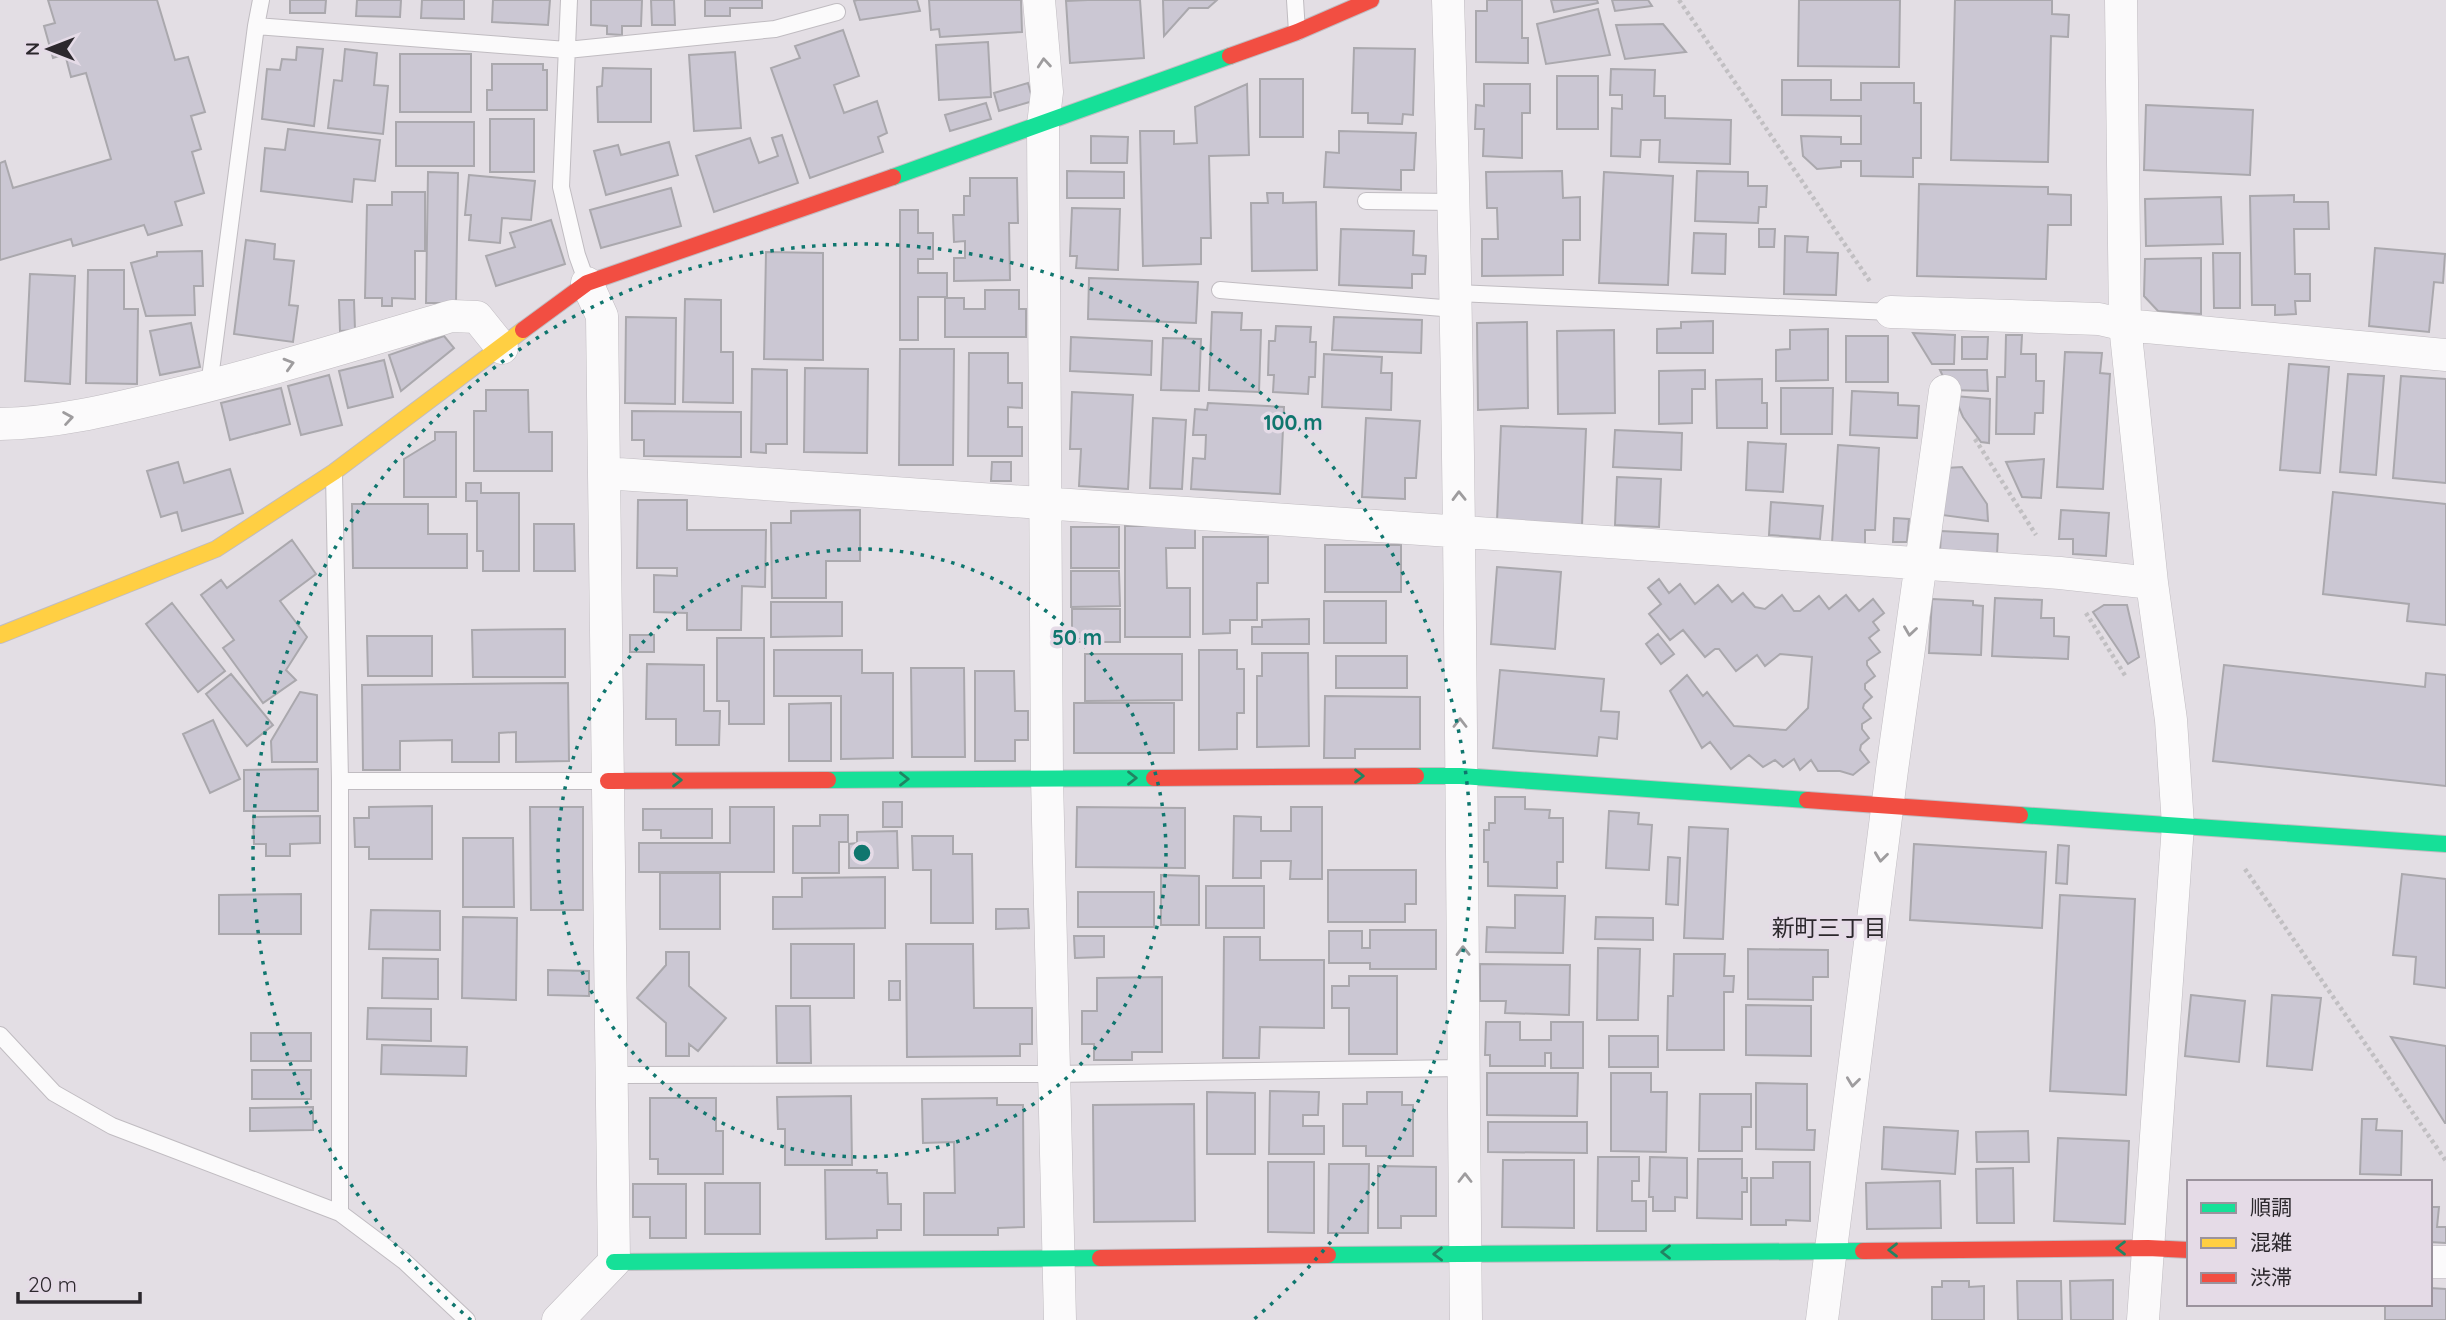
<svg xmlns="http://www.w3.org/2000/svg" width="2446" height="1320" font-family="Quicksand,'Noto Sans JP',sans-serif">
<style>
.building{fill:#cbc7d3;stroke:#aaa8ad;stroke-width:2}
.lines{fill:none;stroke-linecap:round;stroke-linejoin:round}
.lane-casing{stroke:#c0bcc1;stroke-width:18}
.street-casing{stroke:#c0bcc1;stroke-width:33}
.fast-casing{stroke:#c0bcc1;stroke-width:18}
.slow-casing{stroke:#c0bcc1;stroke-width:18}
.jam-casing{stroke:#c0bcc1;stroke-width:18}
.path{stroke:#c1bfc2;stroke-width:4.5;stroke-dasharray:3.5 3.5;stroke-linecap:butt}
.lane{stroke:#fbfafb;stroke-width:16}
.street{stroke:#fbfafb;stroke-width:32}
.fast{stroke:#16e098;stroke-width:16}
.slow{stroke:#ffcf43;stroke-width:16}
.jam{stroke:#f24e42;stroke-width:16}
.oneway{stroke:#9e9c9e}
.oneway2{stroke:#218462}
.ring{fill:none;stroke:#0f766e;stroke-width:3.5;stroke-dasharray:3.5 7}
.labels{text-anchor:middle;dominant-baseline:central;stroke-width:7;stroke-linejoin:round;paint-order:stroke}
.neighbourhood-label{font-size:23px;fill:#2c282d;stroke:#e5dbe7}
.centre{fill:#0f766e;stroke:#e5dbe7;stroke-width:3.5}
.ring-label{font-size:21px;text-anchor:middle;font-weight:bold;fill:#0f766e;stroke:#e5dbe7;stroke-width:7;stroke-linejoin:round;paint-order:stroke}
</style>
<rect width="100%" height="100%" fill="#e3dee4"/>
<!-- building -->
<path class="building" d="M48,0H157L175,60L188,57L205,112L191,116L201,149L192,152L204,193L175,202L182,225L148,235L144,225L73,246L71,239L0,260V163L5,161L13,188L111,159L86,73L71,77L65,54L53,58L44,26L55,23Z
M290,0H326L325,13H290Z
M357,0H401L400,17L356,16Z
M422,0H464V19L421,18Z
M493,0H550L548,25L492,22Z
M591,0H642L641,26H622V35L607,34V26L591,25Z
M651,0H674L675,25H652Z
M705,0H762V8H730V16H705Z
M857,0H917L920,11L860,20L854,1Z
M929,0H1021L1022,32L940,37L939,29L931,30Z
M1088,0H1140L1144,58L1070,63L1066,1Z
M1163,0H1217L1208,8H1189L1164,36Z
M1487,0H1522V38H1528V63L1476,62V11H1487Z
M1551,0H1597L1598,3L1554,12Z
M1612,0H1648L1652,6L1615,11Z
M1799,0H1900L1899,67L1798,66Z
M1955,0H2052V14L2069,15L2068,37L2051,36L2048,162L1951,160Z
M1598,9L1610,55L1546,64L1537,24Z
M1663,24L1686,52L1625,59L1616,25Z
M843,30L859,76L834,85L844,113L877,101L887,133L878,137L883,152L810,178L771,68L800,58L795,46Z
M988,42L991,97L939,100L936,45Z
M297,47L323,49L314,126L262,119L267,69L280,70L282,59L296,60Z
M1354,48L1415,49L1413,115L1403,114L1402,124L1368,123V113H1352Z
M345,49L377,53L374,85L388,86L383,134L328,128L334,80L342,81Z
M735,52L741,128L694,131L689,55Z
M400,54H471V112H400Z
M492,64H543V70H547V110H487V90H492Z
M603,68L651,69V122H598L597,87L602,86Z
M1611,69L1655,70L1654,96H1665V118L1731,120L1730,164L1659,162L1660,140H1641L1640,157L1611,156L1612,108L1622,109V95H1610Z
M1557,76H1598V129H1557Z
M1260,79H1303V137H1260Z
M1782,80H1831V100H1861V83H1914V103H1921V158H1913V177L1861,176V161H1841V167L1817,169L1803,156L1801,136L1841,137V144H1861V116L1782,115Z
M1028,83L1033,101L999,111L994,93Z
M1247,84L1249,155L1209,156L1211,238H1201V264L1143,266L1140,131H1174V144L1197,143L1195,107Z
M1484,84H1530V113H1522V158L1483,156L1484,129H1475L1476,105L1484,106Z
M986,103L991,119L950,131L945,115Z
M2146,105L2253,110L2250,175L2144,170Z
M490,119H534V172H490Z
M396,122H474V166H396Z
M288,129L380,140L375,181L354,179L352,202L261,191L265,148L285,150Z
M1339,131L1416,133L1414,170H1401V190L1324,187L1326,152L1339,153Z
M782,135L798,183L714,212L696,156L750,138L759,163L778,156L772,138Z
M1091,136L1128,137L1127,163H1091Z
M669,142L678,175L606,195L594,151L618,145L621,155Z
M1067,171L1124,172V198H1067Z
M1562,171L1563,198L1580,197V240H1563V275L1482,276V239H1498L1497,208H1487L1486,172Z
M1697,171L1748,172V186H1767L1766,207H1759L1758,223L1695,221Z
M428,172L458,173L456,303H426Z
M1604,172L1673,176L1668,285L1599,283Z
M469,175L535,181L531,220L502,218L500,243L469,240L471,215H465Z
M970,178H1017L1018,223H1009L1010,280L954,281V258H965V241L954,242L953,215H964V196H970Z
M1919,184L2048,187V194L2071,195V225H2048L2046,279L1917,276Z
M671,188L681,226L601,248L590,210Z
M392,192H425V251H415V299L392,298V306H382V298H365L367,205H392Z
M1267,193H1283V203L1316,202L1317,270L1252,271L1251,203H1268Z
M2294,195V202H2328L2329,229H2294L2295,274H2310V301H2295L2296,314L2275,315V305H2252L2250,196Z
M2221,197L2223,244L2146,246L2145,199Z
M1072,208L1120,209L1118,270L1076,268L1077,256H1070Z
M900,210H918V233H933V259H918V273H947V297H918V340H900Z
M551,220L565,264L496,286L486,256L515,247L510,233Z
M1341,229L1414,231L1413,255L1426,256L1425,274H1412V288L1339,285Z
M1759,229H1775L1774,247H1759Z
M1694,233L1726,234L1725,274L1692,273Z
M1785,236L1808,237L1807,252L1838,253L1836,295L1784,294Z
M246,240L275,244L274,259L294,261L289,305L298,306L293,342L234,334Z
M2375,248L2445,254L2443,283L2434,282L2429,332L2369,326Z
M202,251L203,286H194L195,315L146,316L131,263L157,256V252Z
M766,252L823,253V360L764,359Z
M2213,253H2240V308H2214Z
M2201,258V314L2158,311L2144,296L2145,259Z
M88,270H124V309H138L137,384L86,383Z
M30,274L75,276L70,384L25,381Z
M1089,278L1198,282L1196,323L1088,319Z
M985,290H1019V309H1026V337H945V298H964V309H985Z
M685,299L721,300V352H733V403L683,402Z
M339,300H354L355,330L340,331Z
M1212,312L1242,313L1241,330H1261L1259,392L1209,390Z
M626,317L676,318L675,404L625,403Z
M1334,317L1422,320L1421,353L1332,350Z
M1713,321V353H1657V329L1681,328V322Z
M1527,322L1528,408L1478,410L1477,323Z
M191,323L200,367L160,375L150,331Z
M1276,326L1311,327L1310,342H1316L1315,377H1309L1308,394L1273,392L1274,375H1268L1269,341H1275Z
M1828,329V380L1776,381V350L1790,349V330Z
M1614,330L1615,413L1558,414L1557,331Z
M1913,333L1955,335L1954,364H1932Z
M2006,335H2022L2021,354H2036V381H2044L2043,413H2035L2034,434H1996L1997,377H2005Z
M444,336L454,348L401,391L389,355Z
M1846,336H1888V382H1846Z
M1071,337L1152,341L1151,375L1070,371Z
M1962,337H1988L1987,359H1962Z
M1163,338L1201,339L1199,391L1161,390Z
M900,349H954L953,465H899Z
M2065,352L2102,353L2100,373L2110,374L2103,489L2057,487Z
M969,353H1008V383H1022V408L1008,407V427H1022V456H968Z
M1324,354L1382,357L1381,373H1392L1391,410L1322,407Z
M384,360L393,397L348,408L339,371Z
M2289,364L2329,367L2320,473L2280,470Z
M805,368L868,369L867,453L804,452Z
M752,369L787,370V444H766V453L751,452Z
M1705,370V389H1692V423L1659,424V371Z
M1940,370H1987L1988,391L1949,390Z
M2348,374L2384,376L2376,475L2340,472Z
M329,375L342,425L301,435L288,386Z
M2401,376L2446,379V483L2393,478Z
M1762,379V403H1767V428H1717L1716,380Z
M281,388L290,424L230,440L221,403Z
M1781,388H1833L1832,434H1781Z
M486,390H528L529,432H552V471H474V411H486Z
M1852,391L1898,393V405L1919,406L1917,438L1850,435Z
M1072,392L1133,395L1128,489L1079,486L1081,449H1070Z
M1954,396L1990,399L1989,443L1981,442L1963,417Z
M1208,403L1284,407L1280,494L1191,489L1193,458L1205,459L1206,435H1193L1195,409L1207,410Z
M632,411L741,412V457L644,456V440H632Z
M1153,418L1186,420L1182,489L1150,488Z
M1366,418L1420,421L1416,478H1405V499L1362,497Z
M1501,426L1586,429L1582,525L1497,521Z
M1615,430L1682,433L1681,470L1613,467Z
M435,432H456V497H404V459L435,440Z
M1748,442L1786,444L1783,492L1746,490Z
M1838,445L1879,448L1875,530H1865V545L1832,543Z
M2044,459L2041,498L2022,497L2006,462Z
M178,462L184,483L230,469L243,513L182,531L177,512L161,517L147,471Z
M992,462H1011V481H991Z
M1962,467L1987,504L1988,521L1942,515L1946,468Z
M1617,477L1661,479L1659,527L1615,525Z
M466,483H481V493H519V571H483V551H477V501H466Z
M2333,492L2446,504V625L2407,621L2409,604L2323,594Z
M638,500H687V530H766L765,587L742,586L741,630H687V613L654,612V575L677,576V568H637Z
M1771,502L1823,506L1820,539L1769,535Z
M352,504H428V534H467V568H353Z
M860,510V561H826V598H772L771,523H791V511Z
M2061,510L2109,513L2106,556L2073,554V539H2059Z
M1894,518L1909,519L1907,542H1893Z
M534,524H574L575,571H534Z
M1125,526H1195V548H1166L1167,588H1190V637H1125Z
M1071,527H1119V568H1071Z
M1941,531L1998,534L1997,555L1940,552Z
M1203,537H1268V583H1257V620H1230V633L1203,634Z
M292,540L316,574L280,601L307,637L286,670L296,680L263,703L223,648L234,640L201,595L221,580L227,588Z
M1325,545H1401V592H1325Z
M1497,567L1561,572L1555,649L1491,644Z
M1071,571H1119L1120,606L1071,607Z
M1659,579L1669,593L1680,584L1695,604L1718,585L1732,602L1743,593L1755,607L1765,609L1782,595L1794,611H1800L1819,596L1829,609L1846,595L1859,611L1873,599L1884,613L1873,622L1879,630L1869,638L1880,652L1867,661V665L1875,676L1865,684V689L1872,697L1864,704L1863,708L1871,718L1862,724V729L1869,738L1861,745L1860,750L1869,762L1853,775L1840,771H1818L1811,760L1800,770L1794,759L1783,767L1775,760L1763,767L1749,755L1731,769L1710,742L1702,748L1670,691L1687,675L1703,696L1707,692L1734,726L1786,730L1808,708L1812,657L1780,654L1765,666L1757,655L1736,671L1719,649H1715L1705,657L1683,630L1670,640L1649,614L1661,604L1648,588Z
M1995,598L2042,600L2041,618H2054V636L2069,637L2068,659L1992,656Z
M1932,599L1973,601V605L1983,606L1981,655L1929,653Z
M1324,601H1386V643H1324Z
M771,602H842V636L771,637Z
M172,603L225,671L198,692L146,624Z
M2104,605H2127L2139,657L2128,664L2093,612Z
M1072,609H1120V642H1072Z
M1309,619V644H1252V627H1262V620Z
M565,629V677H473L472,630Z
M1658,634L1674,654L1661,664L1646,644Z
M630,635H654V652H630Z
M367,636H432V676H368Z
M717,638H764V724H729V701H717Z
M774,650H862V673H893V758L841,759V696H774Z
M1199,650H1237V669H1244V713H1237V749L1199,750Z
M1262,653H1308L1309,746L1257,747V676H1262Z
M1085,654H1182V700L1085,701Z
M1336,656H1407V688H1336Z
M647,664L704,665V711H720L719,745H676V719H646Z
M2224,665L2425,687L2426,673L2446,675V786L2213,761Z
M911,668H964L965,757H912Z
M1500,670L1604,679L1601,711L1619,712L1617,739L1599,737L1597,756L1493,748Z
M975,671H1014L1015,711H1028V740H1015V761H975Z
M231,674L273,725L247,746L206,694Z
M568,683L569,761L516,762V732L499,733V762H452V740L400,741V770H363L362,685Z
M300,692L317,695V762H272L271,741Z
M1325,696L1420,697V749H1355V758H1324Z
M831,703V761H789V704Z
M1074,703H1174V753H1074Z
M213,720L240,779L210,793L183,734Z
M318,769V811H244V770Z
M1495,797H1525V809L1550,810L1549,818H1563V862H1557V888L1488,886V862H1484V830H1489V823H1495Z
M883,802H902V827H883Z
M432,806V859H369V847H355L354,818H369V807Z
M530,807H583V910H531Z
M730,807H774V872H639V843H730Z
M1077,807L1185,808V868L1076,867Z
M1291,807H1322V879H1290L1291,861H1261V878H1233L1234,816L1261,817V831H1291Z
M643,809H712V838H661V830H643Z
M1609,811L1639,813L1638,824L1652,825L1649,870L1606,868Z
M820,815H848V842H839V873H793V826H820Z
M320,816V843L290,844V856H266V844H254L253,817Z
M1689,827L1728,829L1723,939L1684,938Z
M897,831L898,868H849V844L857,843V832Z
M912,836H953V854H972L973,923H931V870H913Z
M463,838H513L514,907H463Z
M1914,844L2046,852L2042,928L1910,920Z
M2058,845L2069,846L2067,884L2056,883Z
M1668,857L1680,858L1678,905L1666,904Z
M1328,870H1416V904H1405V922H1328Z
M660,873H720V929H660Z
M2402,874L2446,879V988L2414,984L2416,957L2393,955Z
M1161,875L1199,876V925H1161Z
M885,877V928L773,929V897H802V878Z
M1206,886H1264V928H1206Z
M1078,892H1154V927H1078Z
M301,894V934H219V895Z
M1515,895L1565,896L1563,953L1486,952L1487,927L1515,928Z
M2060,895L2135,899L2126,1095L2050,1091Z
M996,909H1028L1029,928L996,929Z
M371,910L440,911V950L369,949Z
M463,917L517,918L516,1000L462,998Z
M1596,917L1653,918V940L1595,939Z
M1370,930H1436V969H1370V963H1329V931H1362V948H1370Z
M1074,936H1104V957L1075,958Z
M1224,937H1260V960H1324V1028L1260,1027L1259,1058H1223Z
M791,944H854V998H791Z
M906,944H973L974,1008H1032V1044H1020V1056L907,1057Z
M1598,948L1640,949L1638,1020H1597Z
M1748,949L1828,950V977H1813V1000L1748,999Z
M666,952H689V986L726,1018L698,1051L689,1044V1056H666V1023L637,998L666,965Z
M1674,954H1725L1724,976H1734L1733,992H1724V1050H1667L1668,996H1673Z
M383,958L438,959V999L382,998Z
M1480,964L1570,965L1569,1015L1505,1013L1506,1001H1480Z
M548,970L589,971V996L548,995Z
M1349,976H1397V1054H1349V1008H1332V986H1349Z
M1162,977V1052H1132V1060H1094V1044H1082V1011H1097V978Z
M889,981H900V1000H889Z
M2191,995L2245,1001L2239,1062L2185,1056Z
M2272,995L2321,998L2312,1070L2267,1066Z
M1746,1005L1811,1006V1056L1746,1055Z
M776,1006H810L811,1063H777Z
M368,1008L431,1009V1041L367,1039Z
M1486,1022H1520V1040H1551V1022H1583V1068H1551V1053H1545V1066H1490V1055H1485Z
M251,1033H311V1061H251Z
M1609,1036H1658V1067H1609Z
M2391,1037L2446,1046V1123H2445Z
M382,1045L467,1047L466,1076L381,1074Z
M252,1070H311V1099H252Z
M1487,1073H1578L1577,1116L1487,1115Z
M1611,1073H1651V1092H1667L1666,1152L1611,1151Z
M1756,1083L1807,1084V1130H1815L1814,1150L1756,1149Z
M1270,1091L1319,1092L1318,1115H1303V1126H1324V1154H1269Z
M1207,1092L1255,1093V1154H1207Z
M1367,1092H1402V1105H1413V1156H1366V1146H1343V1104H1367Z
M1700,1094H1751V1127H1742V1151H1699Z
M851,1096L852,1165H785V1129H778L777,1097Z
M650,1098H716V1131H723V1174H658V1159H650Z
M997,1098V1105H1023L1024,1227L998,1228V1235H924V1193H955L954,1142L923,1143L922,1099Z
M1194,1104L1195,1221L1094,1222L1093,1105Z
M313,1107V1130L250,1131V1108Z
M2362,1119H2377L2376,1130L2402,1131L2401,1175L2360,1174Z
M1488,1122H1587V1153L1488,1152Z
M1884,1127L1958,1131L1955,1174L1882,1169Z
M2028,1131L2029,1162H1977L1976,1132Z
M2058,1138L2129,1141L2125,1224L2054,1221Z
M1598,1157H1639V1181H1632V1201H1646V1231H1597Z
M1650,1157L1687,1158V1198L1675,1197V1211H1653V1197H1649Z
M1698,1159H1742V1178H1747V1192H1742V1219L1697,1218Z
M1503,1160H1574V1228L1502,1227Z
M1268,1162H1314V1233L1268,1232Z
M1773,1162H1810V1221L1786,1220V1225H1751V1178H1773Z
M1329,1164H1369L1368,1233H1328Z
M1378,1166L1436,1167V1216H1401V1228H1378Z
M2013,1168L2014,1223H1977L1976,1169Z
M825,1170H877V1173H887L888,1204H901V1230H877V1238L826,1239Z
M1940,1181L1941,1228L1867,1229L1866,1183Z
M705,1183H760V1234H705Z
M633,1184H686V1238H650V1217H633Z
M2430,1207H2439L2437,1227H2446V1243L2430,1242Z
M2113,1280V1320H2071L2070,1281Z
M1942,1281H1969V1287L1984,1286V1320H1932V1287H1942Z
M2017,1281H2061L2062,1320H2018Z
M2430,1288L2446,1289V1320H2385V1304H2430Z"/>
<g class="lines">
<!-- lane casing -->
<g class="lane-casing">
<path id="lane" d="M569,0L561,187L577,255L587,283
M1295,0L1297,32
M256,26L261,0
M1366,201L1455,202
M1220,290L1455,309
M1456,293L1891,312
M209,386L256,26L567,50L775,29L837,12
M334,474L340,781V1213
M340,781H608
M0,1035L54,1093L112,1126L340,1213L404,1261L467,1320
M612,1075L1054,1074L1464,1068"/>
</g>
<!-- street casing -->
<g class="street-casing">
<path id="street" d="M1039,0L1047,92L1043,125L1047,779L1060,1320
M1448,0C1462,440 1461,880 1466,1320
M2121,0L2125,325L2152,583L2171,720L2178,825L2143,1320
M1891,312L2099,319L2125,325L2446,355
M0,424C56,423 109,410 163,397C260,374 356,344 452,316L477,317L502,348
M604,473L2060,573L2152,583
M2430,1262H2446
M558,1320L614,1262L602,316L587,283
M1822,1320L1892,770L1945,391"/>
</g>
<!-- fast casing -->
<g class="fast-casing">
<path id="fast" d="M893,177L1230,56
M1416,776H1461L1807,800
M828,780L1154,778
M2020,815L2446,844
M1328,1255L1863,1251
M614,1262L1100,1258"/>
</g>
<!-- slow casing -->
<g class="slow-casing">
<path id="slow" d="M0,635L216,549L334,472L523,330"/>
</g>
<!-- jam casing -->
<g class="jam-casing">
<path id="jam" d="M1230,56L1297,32L1371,0
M523,330L587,283L893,177
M1154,778L1416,776
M608,781L828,780
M1807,800L2020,815
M1863,1251L2148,1248L2189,1250
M1100,1258L1328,1255"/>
</g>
<!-- path -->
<path class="path" d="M1679,0L1871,283
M1975,439L2036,535
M2086,613L2126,677
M2245,869L2446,1161"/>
<!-- lane -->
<use href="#lane" class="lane"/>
<!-- street -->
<use href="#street" class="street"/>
<!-- fast -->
<use href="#fast" class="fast"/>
<!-- slow -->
<use href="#slow" class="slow"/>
<!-- jam -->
<use href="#jam" class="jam"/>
</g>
<!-- one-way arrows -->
<defs><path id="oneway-chevron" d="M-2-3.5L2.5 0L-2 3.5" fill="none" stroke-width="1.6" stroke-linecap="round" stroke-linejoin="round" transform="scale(1.75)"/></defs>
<g class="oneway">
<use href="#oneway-chevron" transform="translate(1044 63) rotate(-95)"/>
<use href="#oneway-chevron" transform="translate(289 364) rotate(-16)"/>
<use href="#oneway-chevron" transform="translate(68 418) rotate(-9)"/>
<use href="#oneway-chevron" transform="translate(1459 496) rotate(-91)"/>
<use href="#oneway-chevron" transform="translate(1910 631) rotate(98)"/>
<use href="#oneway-chevron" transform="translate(1460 723) rotate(-90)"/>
<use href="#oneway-chevron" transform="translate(1881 857) rotate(97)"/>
<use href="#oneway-chevron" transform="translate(1463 951) rotate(-91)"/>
<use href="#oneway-chevron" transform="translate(1853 1082) rotate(97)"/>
<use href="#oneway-chevron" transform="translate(1465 1178) rotate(-90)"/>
</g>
<g class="oneway2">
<use href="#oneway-chevron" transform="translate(1359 776)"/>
<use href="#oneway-chevron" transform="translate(1132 778)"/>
<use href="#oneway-chevron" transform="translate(904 779)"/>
<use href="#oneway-chevron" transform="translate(677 780)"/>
<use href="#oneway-chevron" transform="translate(2121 1248) rotate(180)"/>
<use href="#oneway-chevron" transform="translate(1893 1250) rotate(180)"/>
<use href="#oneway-chevron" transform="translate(1666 1252) rotate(180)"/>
<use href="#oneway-chevron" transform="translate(1438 1254) rotate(179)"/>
</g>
<!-- distance rings -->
<g class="ring">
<circle cx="862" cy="853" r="304"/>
<path d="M471 1320A609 609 0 1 1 1253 1320"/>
</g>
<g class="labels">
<!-- neighbourhood labels -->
<g class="neighbourhood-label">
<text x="1829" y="927">新町三丁目</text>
</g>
</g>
<circle cx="862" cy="853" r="10" class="centre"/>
<g class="ring-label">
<text x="1293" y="430">100 m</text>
<text x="1077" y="645">50 m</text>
</g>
<!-- legend -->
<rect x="2187" y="1180" width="245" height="126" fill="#e5dbe7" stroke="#9b939d" stroke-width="2"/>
<rect x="2201" y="1203" width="35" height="10" fill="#16e098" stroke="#9b939d" stroke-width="2"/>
<text x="2250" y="1215" font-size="21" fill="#2c282d">順調</text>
<rect x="2201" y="1238" width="35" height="10" fill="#ffcf43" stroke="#9b939d" stroke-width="2"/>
<text x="2250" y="1250" font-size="21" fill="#2c282d">混雑</text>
<rect x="2201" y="1273" width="35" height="10" fill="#f24e42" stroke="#9b939d" stroke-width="2"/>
<text x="2250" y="1285" font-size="21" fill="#2c282d">渋滞</text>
<!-- north arrow -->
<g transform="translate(49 49) rotate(270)" stroke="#e5dbe7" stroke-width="5" paint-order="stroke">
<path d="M0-5L12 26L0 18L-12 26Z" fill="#2c282d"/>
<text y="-10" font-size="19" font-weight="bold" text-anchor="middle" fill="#2c282d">N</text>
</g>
<!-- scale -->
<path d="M18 1292v10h122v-10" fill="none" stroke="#2c282d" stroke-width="3.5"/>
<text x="28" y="1292" font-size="21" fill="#2c282d" stroke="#e5dbe7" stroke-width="5" paint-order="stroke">20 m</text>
</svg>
